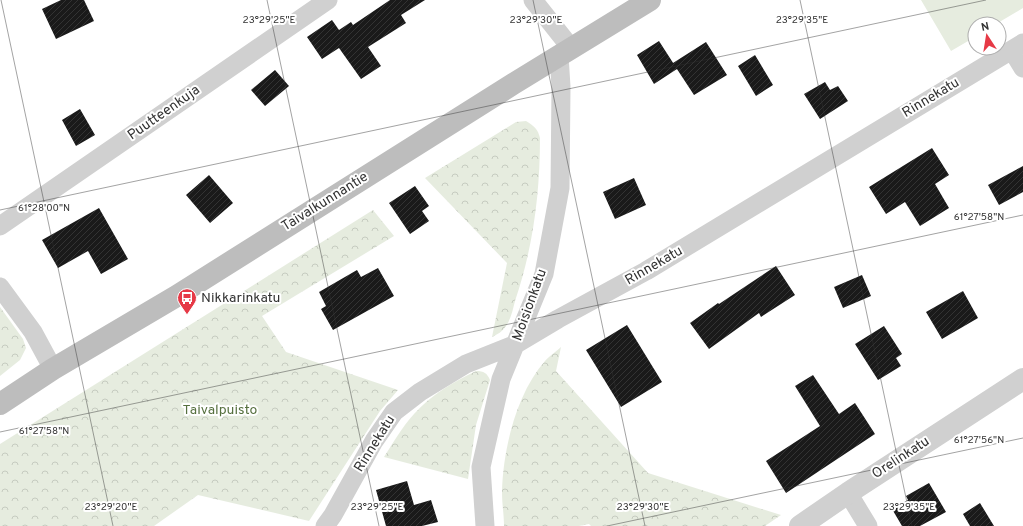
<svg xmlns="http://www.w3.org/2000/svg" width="1023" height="526" font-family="Overpass,sans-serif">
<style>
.forest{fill:url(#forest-crowns)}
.green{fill:#e6ecdf}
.building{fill:url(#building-hatch)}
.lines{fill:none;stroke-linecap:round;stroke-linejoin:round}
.minor{stroke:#d0d0d0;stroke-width:19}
.tertiary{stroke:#d0d0d0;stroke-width:22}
.secondary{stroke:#bdbdbd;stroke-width:22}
.ticks{fill:none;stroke:#333;stroke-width:1;stroke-opacity:0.45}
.labels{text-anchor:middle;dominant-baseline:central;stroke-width:4;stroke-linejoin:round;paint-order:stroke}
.street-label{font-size:14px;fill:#333;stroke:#fff}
.poi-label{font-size:14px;fill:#333;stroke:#fff;text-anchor:start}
.park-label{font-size:14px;fill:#56703f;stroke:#fff}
.ticks-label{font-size:10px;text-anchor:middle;fill:#333;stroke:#fff;stroke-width:4;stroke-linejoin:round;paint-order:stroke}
</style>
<defs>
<pattern id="forest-crowns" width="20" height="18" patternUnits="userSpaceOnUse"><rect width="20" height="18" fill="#e6ecdf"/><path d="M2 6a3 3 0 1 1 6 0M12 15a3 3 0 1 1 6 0" fill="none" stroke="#c6cbc0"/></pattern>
<pattern id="building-hatch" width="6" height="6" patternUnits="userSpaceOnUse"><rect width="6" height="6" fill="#1a1a1a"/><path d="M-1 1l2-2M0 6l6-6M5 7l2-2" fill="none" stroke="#333"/></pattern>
</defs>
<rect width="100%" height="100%" fill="#fff"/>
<!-- forest -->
<path class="forest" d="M526,121C534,126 538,129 540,138C540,194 533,248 515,301C513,309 511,319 506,326C502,332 498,334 492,337L507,263L425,178L516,122Z
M373,210L394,236L262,316L286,352L398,390L380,411L309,521L198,495L154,526H0V444Z
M0,307L23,339L26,348L20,360L0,376Z
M561,347L556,371L648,473L781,515L765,526H591L589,524L579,526H504C504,515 502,504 502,492C503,450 516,394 545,361C549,356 556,352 561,347Z
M476,371C484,371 487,373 490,380L476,425L468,479L384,457C393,443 402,427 414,414C431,395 453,382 476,371Z"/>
<!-- green -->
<path class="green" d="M921,0H1023V8L996,24H975V37L951,51Z"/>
<!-- building -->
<path class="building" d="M61,0H84L94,21L56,39L42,9Z
M390,0H425L401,15L406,23L368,47L381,66L361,79L339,48L322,59L307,37L332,20L339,30L351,22L353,25Z
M659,41L677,69L654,84L637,55Z
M706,42L727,75L694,95L673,63Z
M755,55L773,85L756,96L738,66Z
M275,70L289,86L265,106L251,90Z
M825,82L830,90L838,86L848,101L820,119L804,94Z
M80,109L95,135L76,146L62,120Z
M932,148L949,175L935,184L949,208L920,226L905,202L886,214L869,187Z
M1023,166V192L999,205L988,185Z
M209,175L233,203L210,223L186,195Z
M634,178L646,205L615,219L603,192Z
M415,186L429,206L422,211L429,221L410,234L389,203Z
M99,208L128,259L101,274L88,251L58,268L42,240Z
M776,266L795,295L761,317L759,313L709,349L690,323L718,303L719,304Z
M378,268L394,296L333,330L321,309L326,306L319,292L357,270L361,277Z
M862,275L871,296L843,308L834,287Z
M963,291L978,318L942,339L926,312Z
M627,325L662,382L621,407L586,350Z
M884,326L902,354L896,358L901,366L878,380L855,344Z
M813,375L839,414L855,403L875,434L786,493L766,461L820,426L795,386Z
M407,481L414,505L431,500L438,522L422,526H386L376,490Z
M929,483L946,512L920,526H902L892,509L908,500L906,496Z
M980,503L994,526H970L963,514Z"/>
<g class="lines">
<!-- minor -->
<path class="minor" d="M533,0L571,48
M1012,50L1023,68
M0,226L328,0
M0,287L33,332L53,369
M848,493L868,526
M325,526L333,515L374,441L394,412L420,392L466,364L516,344L558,319L646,271L1023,43
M485,526L481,467L501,379L544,274L560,188L561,87L559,55"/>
<!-- tertiary -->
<path class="tertiary" d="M800,526L848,493L1023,379"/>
<!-- secondary -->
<path class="secondary" d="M0,404L53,369L175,297L513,84L650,0"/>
</g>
<!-- ticks -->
<path class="ticks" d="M1,0L113,526M267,0L379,526M533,0L645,526M800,0L912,526M0,210L986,0M0,432L1023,215M607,526L1023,438"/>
<!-- icons -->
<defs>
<g id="bus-pin" transform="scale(1)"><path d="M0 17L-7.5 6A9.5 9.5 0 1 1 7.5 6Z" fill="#e63946" stroke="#fff"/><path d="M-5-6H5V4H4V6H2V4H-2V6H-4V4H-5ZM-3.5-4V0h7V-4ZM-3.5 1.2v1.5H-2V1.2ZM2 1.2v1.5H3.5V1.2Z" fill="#fff"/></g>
</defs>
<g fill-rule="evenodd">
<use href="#bus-pin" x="187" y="298"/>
</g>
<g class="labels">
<!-- street labels -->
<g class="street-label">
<text transform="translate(931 98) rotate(-31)">Rinnekatu</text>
<text transform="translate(164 113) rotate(-35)">Puutteenkuja</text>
<text transform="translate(325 202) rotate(-32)">Taivalkunnantie</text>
<text transform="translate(654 266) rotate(-30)">Rinnekatu</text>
<text transform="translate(530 305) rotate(-70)">Moisionkatu</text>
<text transform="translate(375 444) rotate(-58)">Rinnekatu</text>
<text transform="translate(901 458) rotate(-33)">Orelinkatu</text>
</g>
<!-- poi labels -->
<g class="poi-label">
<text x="201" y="298">Nikkarinkatu</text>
</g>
<!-- park labels -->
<g class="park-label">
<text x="220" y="410">Taivalpuisto</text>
</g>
</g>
<g class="ticks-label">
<text x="269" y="23">23°29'25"E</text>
<text x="536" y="23">23°29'30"E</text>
<text x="802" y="23">23°29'35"E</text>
<text x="44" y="211">61°28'00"N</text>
<text x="979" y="220">61°27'58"N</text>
<text x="44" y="434">61°27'58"N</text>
<text x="979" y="443">61°27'56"N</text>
<text x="111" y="510">23°29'20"E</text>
<text x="377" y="510">23°29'25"E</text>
<text x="643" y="510">23°29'30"E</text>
<text x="909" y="510">23°29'35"E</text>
</g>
<!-- north arrow -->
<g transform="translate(987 36) rotate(348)"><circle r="19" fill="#ffffff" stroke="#adadad"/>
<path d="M0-3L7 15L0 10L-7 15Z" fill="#e63946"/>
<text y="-6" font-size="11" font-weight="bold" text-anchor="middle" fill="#333333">N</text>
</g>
</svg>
